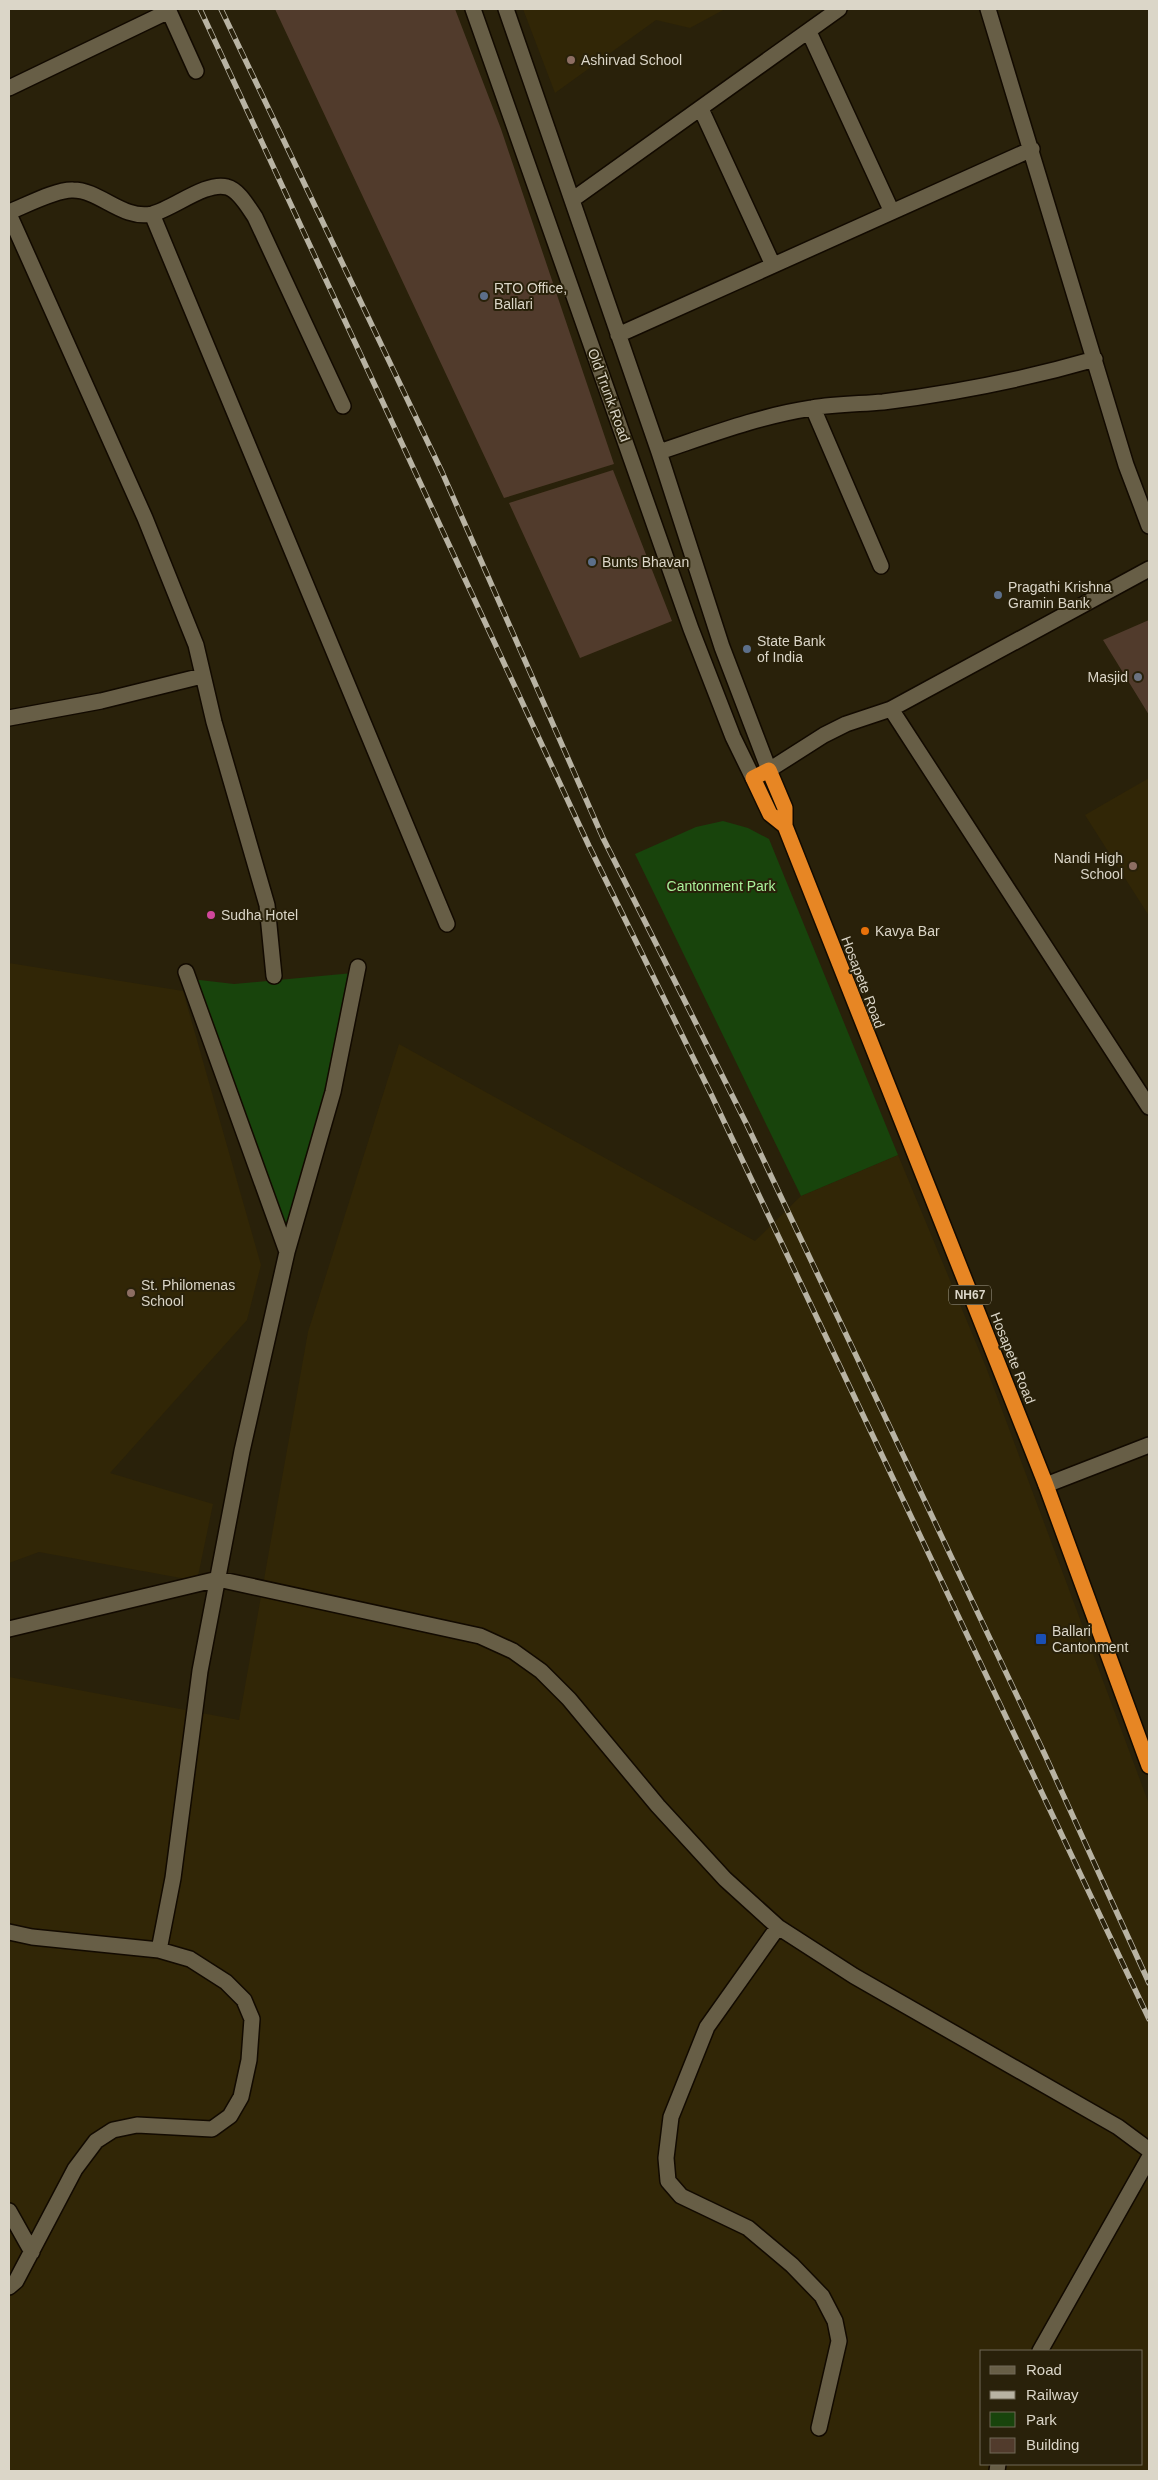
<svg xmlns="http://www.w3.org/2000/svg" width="1158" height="2480" font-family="Arial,sans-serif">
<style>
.built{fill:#312606;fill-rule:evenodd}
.green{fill:#18440c}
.building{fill:#513b2c}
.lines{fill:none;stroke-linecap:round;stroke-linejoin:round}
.minor-casing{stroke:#120a00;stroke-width:18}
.highway-casing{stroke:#120a00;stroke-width:18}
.minor{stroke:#675e46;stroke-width:15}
.highway{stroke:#e78624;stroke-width:15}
.rail-casing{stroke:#b8b3a3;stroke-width:5.5}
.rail{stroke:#29210a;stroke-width:4;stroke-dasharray:11;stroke-linecap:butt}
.education-dot{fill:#8d6e63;stroke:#29210a;stroke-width:2}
.service-dot{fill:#5c6f8a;stroke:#29210a;stroke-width:2}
.worship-dot{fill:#6b7280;stroke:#29210a;stroke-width:2}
.hotel-dot{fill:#d1479c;stroke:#29210a;stroke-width:2}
.food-dot{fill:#e8710a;stroke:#29210a;stroke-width:2}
.transit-dot{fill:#1a4fb4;stroke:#29210a;stroke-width:2}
.labels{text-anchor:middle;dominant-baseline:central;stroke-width:4;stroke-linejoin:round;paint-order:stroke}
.shield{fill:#29210a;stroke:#a6a08f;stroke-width:1}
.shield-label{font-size:12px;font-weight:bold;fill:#dbd6c8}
.poi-label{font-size:14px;fill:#dbd6c8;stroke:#29210a;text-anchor:start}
.street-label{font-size:14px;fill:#dbd6c8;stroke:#29210a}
.park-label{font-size:14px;fill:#abf19b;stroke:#29210a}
</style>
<rect width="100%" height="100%" fill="#29210a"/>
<!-- built -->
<path class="built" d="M523,9H725L690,28L656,20L555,93Z
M1149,778V916L1085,815Z
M9,963L183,991L261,1265L247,1320L110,1473L213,1504L197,1581L39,1552L9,1563Z
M399,1044L755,1241L801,1196L898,1155L986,1367L1149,1804V2471H9V1677L239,1720L308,1332ZM982,2351H1142V2464H982Z"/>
<!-- green -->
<path class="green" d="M723,821L748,828L769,839L898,1155L801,1196L635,854L696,827Z
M353,973L329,1091L287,1234L191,979L234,984Z"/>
<!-- building -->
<path class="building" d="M275,9H455L501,129L614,464L504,498Z
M613,470L672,621L580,658L509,503Z
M1149,620V715L1103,640Z"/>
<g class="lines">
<!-- minor casing -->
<g class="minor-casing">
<path id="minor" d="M168,9L196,71
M473,9L691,629L733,737L753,778
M506,9L659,452L722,647L769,770L824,735L846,724L891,709L1149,569
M988,9L1126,465L1149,526
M809,32L892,212
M9,88L169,11
M701,109L773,265
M572,200L839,9
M9,212C25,206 56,189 73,190C100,190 122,220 152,214C173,209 206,181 227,187C239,190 248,207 255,217L343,406
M9,214L145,518L196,645L214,722L267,905L274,976
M152,214L447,924
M618,335L1032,149
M813,408L881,566
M659,452C710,435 759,416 812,408C835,404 860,404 883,402C955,393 1026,379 1095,359
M891,709L1149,1107
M9,718L101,701L202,676
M186,972L287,1252
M1046,1485L1149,1445
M9,1629L218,1579L480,1636L513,1651L541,1671L569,1699L658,1806L725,1879L778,1927L854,1976L1118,2127L1149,2150
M778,1927L707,2027L671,2117L666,2158L668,2181L681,2196L748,2228L792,2265L822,2296L835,2321L839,2341L819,2428
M9,1932L32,1937L159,1950L190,1959L226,1982L244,2000L252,2019L249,2060L241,2097L230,2116L212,2129L137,2125L113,2130L96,2141L75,2169L16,2281L9,2287
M159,1950L173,1878L200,1671L242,1451L287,1252L333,1092L358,967
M9,2211L32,2252
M1040,2351L1149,2158
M997,2471L998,2464"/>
</g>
<!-- highway casing -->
<g class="highway-casing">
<path id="highway" d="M785,826L770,814L753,778L769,770L785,808V826L1046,1485L1149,1766"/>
</g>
<!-- minor -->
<use href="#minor" class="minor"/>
<!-- highway -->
<use href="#highway" class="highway"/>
<!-- rail casing -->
<g class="rail-casing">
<path id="rail" d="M200,9L589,846L711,1094L1149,2019
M221,9L442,472L603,838L747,1125L1045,1755L1149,1983"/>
</g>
<!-- rail -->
<use href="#rail" class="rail"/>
</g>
<!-- markers -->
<g class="education-dot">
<circle cx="571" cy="60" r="5"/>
<circle cx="1133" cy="866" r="5"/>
<circle cx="131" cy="1293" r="5"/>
</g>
<g class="service-dot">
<circle cx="484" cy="296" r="5"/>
<circle cx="592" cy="562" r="5"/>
<circle cx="998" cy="595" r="5"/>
<circle cx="747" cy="649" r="5"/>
</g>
<circle class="worship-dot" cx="1138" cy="677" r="5"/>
<circle class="hotel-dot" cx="211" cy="915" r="5"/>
<circle class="food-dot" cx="865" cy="931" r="5"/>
<rect class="transit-dot" x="1035" y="1633" width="12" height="12" rx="2.5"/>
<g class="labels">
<!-- shield labels -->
<rect class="shield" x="949" y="1285.5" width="42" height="19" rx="4"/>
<g class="shield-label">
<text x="970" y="1295">NH67</text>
</g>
<!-- poi labels -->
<g class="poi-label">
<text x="581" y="60">Ashirvad School</text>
<text x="494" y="288">RTO Office,<tspan x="494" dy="16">Ballari</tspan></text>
<text x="602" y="562">Bunts Bhavan</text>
<text x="1008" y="587">Pragathi Krishna<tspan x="1008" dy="16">Gramin Bank</tspan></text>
<text x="757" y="641">State Bank<tspan x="757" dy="16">of India</tspan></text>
<text x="1128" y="677" text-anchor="end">Masjid</text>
<text x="1123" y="858" text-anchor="end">Nandi High<tspan x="1123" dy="16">School</tspan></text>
<text x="221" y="915">Sudha Hotel</text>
<text x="875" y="931">Kavya Bar</text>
<text x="141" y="1285">St. Philomenas<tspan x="141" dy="16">School</tspan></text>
<text x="1052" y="1631">Ballari<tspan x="1052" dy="16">Cantonment</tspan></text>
</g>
<!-- street labels -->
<g class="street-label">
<text transform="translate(609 395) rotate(70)">Old Trunk Road</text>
<text transform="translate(863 982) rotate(69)">Hosapete Road</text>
<text transform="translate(1013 1358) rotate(68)">Hosapete Road</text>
</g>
<!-- park labels -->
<g class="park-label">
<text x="721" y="886">Cantonment Park</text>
</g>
</g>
<!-- border -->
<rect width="1158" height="2480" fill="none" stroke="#dbd6c8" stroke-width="20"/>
<!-- legend -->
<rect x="980" y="2350" width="162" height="115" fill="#29210a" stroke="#706956"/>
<rect x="990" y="2366" width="25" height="8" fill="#675e46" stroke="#706956"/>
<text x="1026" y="2375" font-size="15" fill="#dbd6c8">Road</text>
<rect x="990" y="2391" width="25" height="8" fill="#b8b3a3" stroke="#706956"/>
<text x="1026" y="2400" font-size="15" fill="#dbd6c8">Railway</text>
<rect x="990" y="2412" width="25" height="15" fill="#18440c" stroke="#706956"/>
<text x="1026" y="2425" font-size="15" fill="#dbd6c8">Park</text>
<rect x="990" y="2438" width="25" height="15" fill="#513b2c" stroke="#706956"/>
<text x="1026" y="2450" font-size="15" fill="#dbd6c8">Building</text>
</svg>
